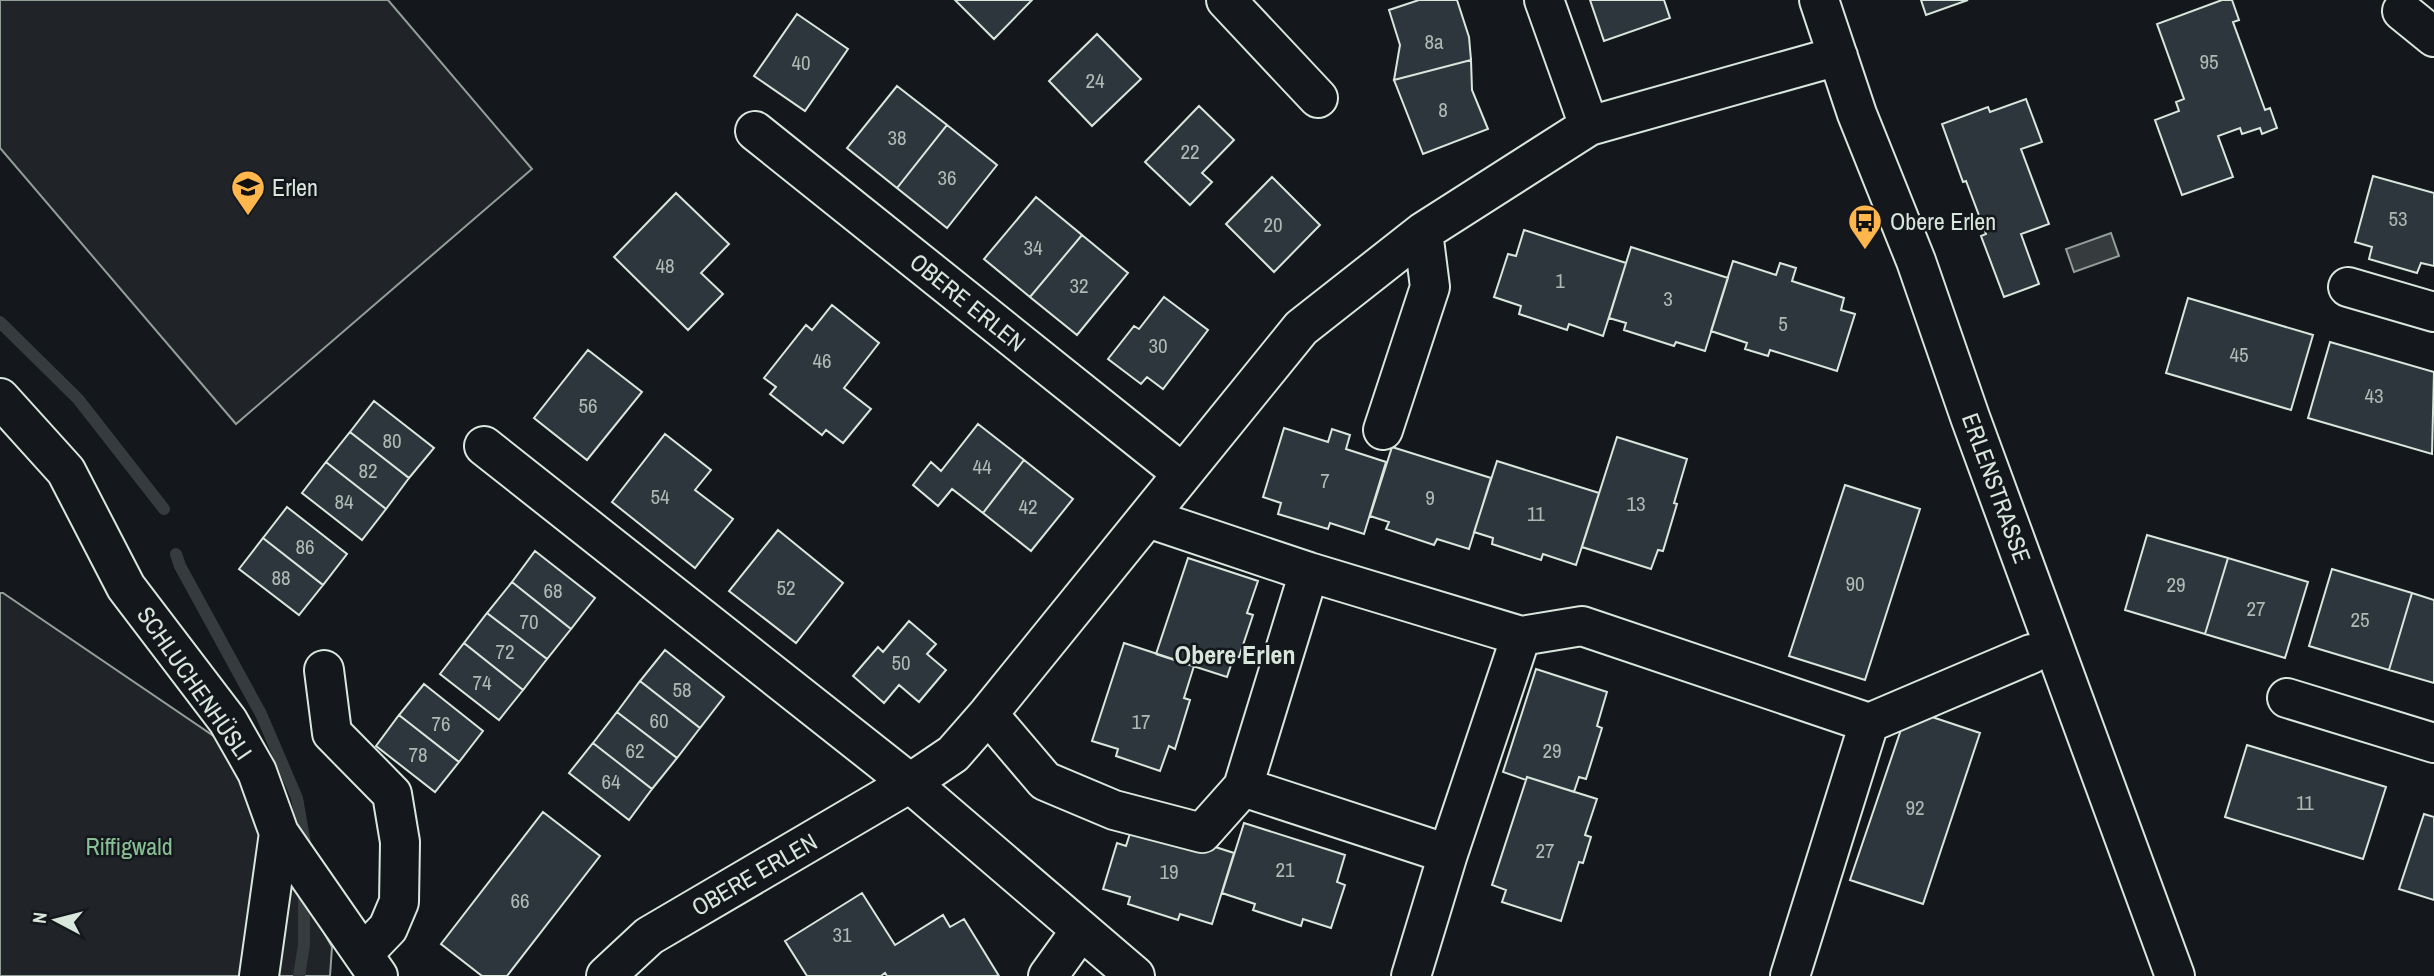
<svg xmlns="http://www.w3.org/2000/svg" width="2434" height="976" font-family="'Archivo Narrow',sans-serif">
<style>
.green{fill:#202428;stroke:#939e99;stroke-width:2}
.water{fill:#363b3e;stroke:#939e99;stroke-width:2}
.lines{fill:none;stroke-linecap:round;stroke-linejoin:round}
.stream{stroke:#363b3e;stroke-width:12}
.building{fill:#2c363c;stroke:#d8e6dc;stroke-width:2}
.minor-casing{stroke:#d8e6dc;stroke-width:42}
.minor{stroke:#14181c;stroke-width:38}
.labels{text-anchor:middle;dominant-baseline:central;stroke-width:5;stroke-linejoin:round;paint-order:stroke}
.number-label{font-size:21px;fill:#adbab4}
.poi-label{font-size:24px;fill:#d8e6dc;stroke:#14181c;text-anchor:start}
.street-label{font-size:24px;fill:#d8e6dc;stroke:#14181c}
.park-label{font-size:24px;fill:#8ac095;stroke:#14181c}
.neighbourhood-label{font-size:26px;font-weight:bold;fill:#d8e6dc;stroke:#14181c}
</style>
<rect width="100%" height="100%" fill="#14181c"/>
<!-- green -->
<path class="green" d="M0,0H388L532,169L236,424L0,148Z
M0,593H3L215,737L332,947L330,976H0Z"/>
<!-- water -->
<path class="water" d="M2111,233L2119,256L2074,272L2066,249Z"/>
<g class="lines">
<!-- stream -->
<path class="stream" d="M0,322L78,399L164,509
M176,554L180,566L261,714L297,798L306,849
M299,976L304,945V896"/>
</g>
<!-- building -->
<path class="building" d="M955,0H1032L994,39Z
M1419,0H1457L1469,37L1471,60L1394,80L1400,45L1389,10Z
M1590,0H1664L1670,18L1604,41Z
M1921,0H1968L1926,15Z
M2222,0H2232L2239,20L2233,22L2265,110L2270,108L2277,128L2262,134L2260,128L2242,134L2240,128L2218,136L2233,177L2182,195L2155,120L2179,111L2176,102L2184,99L2157,24Z
M797,14L848,49L805,111L754,76Z
M1097,34L1141,79L1092,126L1049,81Z
M1471,60L1472,90L1488,129L1423,154L1394,80Z
M897,86L947,125L897,188L847,148Z
M2026,99L2042,142L2021,149L2049,224L2021,234L2039,284L2004,297L1981,236L1986,234L1966,181L1963,182L1942,124L1988,107L1990,112Z
M1199,106L1234,140L1202,173L1212,182L1190,205L1145,162Z
M947,125L997,165L947,228L897,188Z
M2373,176L2434,193V266L2421,263L2417,273L2369,259L2372,247L2355,242Z
M1272,177L1320,225L1274,272L1226,224Z
M676,193L729,244L701,273L723,294L688,330L614,257Z
M1036,197L1082,235L1030,297L984,259Z
M1524,230L1626,263L1603,336L1569,324L1567,330L1519,314L1521,306L1494,297L1508,254L1516,256Z
M1082,235L1128,273L1077,335L1030,297Z
M1631,247L1728,278L1705,351L1676,342L1674,346L1624,330L1626,323L1609,318Z
M1733,261L1776,275L1780,263L1796,268L1792,281L1844,298L1841,310L1855,314L1837,371L1770,350L1768,356L1745,349L1747,343L1711,331Z
M1164,297L1208,330L1163,389L1147,377L1141,384L1108,359L1134,326L1139,329Z
M2188,298L2313,335L2291,410L2166,373Z
M832,305L879,343L844,388L871,409L843,443L826,430L822,435L770,394L776,387L764,378L806,325L812,330Z
M2330,342L2434,372L2432,454L2308,418Z
M588,350L642,392L587,460L534,418Z
M374,401L434,448L409,478L350,432Z
M978,424L1024,460L983,513L952,489L938,506L913,485L931,462L941,471Z
M1284,428L1328,442L1332,429L1350,435L1346,449L1386,462L1364,534L1330,523L1328,529L1278,514L1281,503L1263,497Z
M350,432L409,478L386,509L326,462Z
M665,434L711,470L695,490L733,519L695,568L612,502Z
M1617,437L1687,459L1674,503L1677,504L1663,551L1658,550L1651,569L1582,547Z
M1392,447L1491,478L1469,549L1437,539L1434,545L1386,529L1389,522L1370,516Z
M1024,460L1073,499L1031,551L983,513Z
M1497,461L1599,493L1576,565L1543,554L1541,560L1492,544L1493,538L1474,532Z
M326,462L386,509L362,540L302,493Z
M1845,485L1920,509L1865,680L1789,656Z
M287,507L347,554L323,585L263,538Z
M778,530L843,583L796,643L729,591Z
M2147,535L2228,558L2205,634L2125,610Z
M263,538L323,585L299,615L239,569Z
M535,551L595,598L571,629L512,582Z
M1188,558L1258,581L1247,613L1253,615L1239,657L1234,656L1227,677L1156,654Z
M2228,558L2308,582L2285,658L2205,634Z
M2332,569L2412,593L2389,670L2309,646Z
M512,582L571,629L547,659L487,613Z
M2412,593L2434,600V683L2389,670Z
M487,613L547,659L523,690L464,643Z
M909,621L936,644L927,654L946,670L919,702L899,685L884,703L853,676L878,647L883,652Z
M464,643L523,690L499,720L440,674Z
M1124,643L1194,666L1184,698L1190,700L1175,749L1169,746L1160,771L1116,756L1118,749L1092,741Z
M665,650L724,697L700,728L640,681Z
M1536,669L1607,692L1597,726L1602,728L1586,779L1579,777L1574,792L1527,777L1526,780L1503,772Z
M640,681L700,728L677,758L617,712Z
M424,684L483,731L459,762L399,715Z
M1908,709L1980,733L1923,904L1850,880Z
M617,712L677,758L652,789L593,743Z
M399,715L459,762L435,792L376,746Z
M593,743L652,789L629,820L569,773Z
M2247,745L2386,787L2363,859L2225,817Z
M1527,777L1597,799L1585,835L1591,837L1583,863L1579,862L1561,921L1502,902L1506,890L1492,885Z
M543,812L600,856L507,976H482L441,944Z
M2424,814L2434,817V900L2399,889Z
M1134,821L1234,853L1212,924L1180,914L1178,920L1128,904L1130,897L1103,889L1117,843L1126,846Z
M1244,823L1345,855L1337,882L1345,885L1331,928L1303,919L1301,926L1253,910L1255,904L1222,893Z
M862,893L895,945L943,915L950,927L964,919L999,976H887L885,973L881,976H807L785,941Z"/>
<g class="lines">
<!-- minor casing -->
<g class="minor-casing">
<path id="minor" d="M1226,0L1318,98
M1544,0L1589,126
M1819,0L1857,114L1916,261L1970,417L2175,976
M2402,11L2434,37
M755,131L1182,473
M2348,287L2434,312
M0,398L66,471L126,587L228,721L257,772L279,833L378,976
M1383,430L1430,287L1423,232
M484,446L910,783L1135,976
M1521,636L1582,626L1869,723L2031,654
M324,670L332,733L392,794L400,842L399,902L388,928L363,954
M2287,698L2434,743
M988,714L1045,781L1114,810L1202,833L1243,787L1448,854L1521,636L1309,572L1148,518
M1243,787L1309,572
M259,976L279,833
M606,976L649,936L910,783L953,754L988,714L1301,328L1423,232L1589,126L1838,56
M1048,976L1081,930
M1411,976L1448,854
M1790,976L1869,723"/>
</g>
<!-- minor -->
<use href="#minor" class="minor"/>
</g>
<!-- icons -->
<defs>
<g id="school-pin" transform="scale(1.75)"><path d="M0 17L-7.5 6A9.5 9.5 0 1 1 7.5 6Z" fill="#ffb74d" stroke="#14181c"/><path d="M0-5L7-2L0 1L-7-2ZM-4 1L0 2.5L4 1V4Q0 6-4 4Z" fill="#111"/></g>
<g id="bus-pin" transform="scale(1.75)"><path d="M0 17L-7.5 6A9.5 9.5 0 1 1 7.5 6Z" fill="#ffb74d" stroke="#14181c"/><path d="M-5-6H5V4H4V6H2V4H-2V6H-4V4H-5ZM-3.5-4V0h7V-4ZM-3.5 1.2v1.5H-2V1.2ZM2 1.2v1.5H3.5V1.2Z" fill="#111"/></g>
</defs>
<g fill-rule="evenodd">
<use href="#school-pin" x="248" y="187"/>
<use href="#bus-pin" x="1865" y="221"/>
</g>
<g class="labels">
<!-- number labels -->
<g class="number-label">
<text x="1434" y="41">8a</text>
<text x="2209" y="61">95</text>
<text x="801" y="62">40</text>
<text x="1095" y="80">24</text>
<text x="1443" y="109">8</text>
<text x="897" y="137">38</text>
<text x="1190" y="151">22</text>
<text x="947" y="177">36</text>
<text x="2398" y="218">53</text>
<text x="1273" y="224">20</text>
<text x="1033" y="247">34</text>
<text x="665" y="265">48</text>
<text x="1560" y="280">1</text>
<text x="1079" y="285">32</text>
<text x="1668" y="298">3</text>
<text x="1783" y="323">5</text>
<text x="1158" y="345">30</text>
<text x="2239" y="354">45</text>
<text x="822" y="360">46</text>
<text x="2374" y="395">43</text>
<text x="588" y="405">56</text>
<text x="392" y="440">80</text>
<text x="982" y="466">44</text>
<text x="368" y="470">82</text>
<text x="1325" y="480">7</text>
<text x="660" y="496">54</text>
<text x="1430" y="497">9</text>
<text x="344" y="501">84</text>
<text x="1636" y="503">13</text>
<text x="1028" y="506">42</text>
<text x="1536" y="513">11</text>
<text x="305" y="546">86</text>
<text x="281" y="577">88</text>
<text x="1855" y="583">90</text>
<text x="2176" y="584">29</text>
<text x="786" y="587">52</text>
<text x="553" y="590">68</text>
<text x="2256" y="608">27</text>
<text x="2360" y="619">25</text>
<text x="529" y="621">70</text>
<text x="505" y="651">72</text>
<text x="901" y="662">50</text>
<text x="482" y="682">74</text>
<text x="682" y="689">58</text>
<text x="659" y="720">60</text>
<text x="1141" y="721">17</text>
<text x="441" y="723">76</text>
<text x="635" y="750">62</text>
<text x="1552" y="750">29</text>
<text x="418" y="754">78</text>
<text x="611" y="781">64</text>
<text x="2305" y="802">11</text>
<text x="1915" y="807">92</text>
<text x="1545" y="850">27</text>
<text x="1285" y="869">21</text>
<text x="1169" y="871">19</text>
<text x="520" y="900">66</text>
<text x="842" y="934">31</text>
</g>
<!-- poi labels -->
<g class="poi-label">
<text x="272" y="187">Erlen</text>
<text x="1890" y="221">Obere Erlen</text>
</g>
<!-- street labels -->
<g class="street-label">
<text transform="translate(968 302) rotate(39)">OBERE ERLEN</text>
<text transform="translate(1997 488) rotate(70)">ERLENSTRASSE</text>
<text transform="translate(195 683) rotate(55)">SCHLUCHENHÜSLI</text>
<text transform="translate(754 874) rotate(-30)">OBERE ERLEN</text>
</g>
<!-- park labels -->
<g class="park-label">
<text x="129" y="846">Riffigwald</text>
</g>
<!-- neighbourhood labels -->
<g class="neighbourhood-label">
<text x="1235" y="654">Obere Erlen</text>
</g>
</g>
<!-- north arrow -->
<g transform="translate(56 920) rotate(277)" stroke="#14181c" stroke-width="5" paint-order="stroke">
<path d="M0-5L12 26L0 18L-12 26Z" fill="#d8e6dc"/>
<text y="-10" font-size="19" font-weight="bold" text-anchor="middle" fill="#d8e6dc">N</text>
</g>
</svg>
